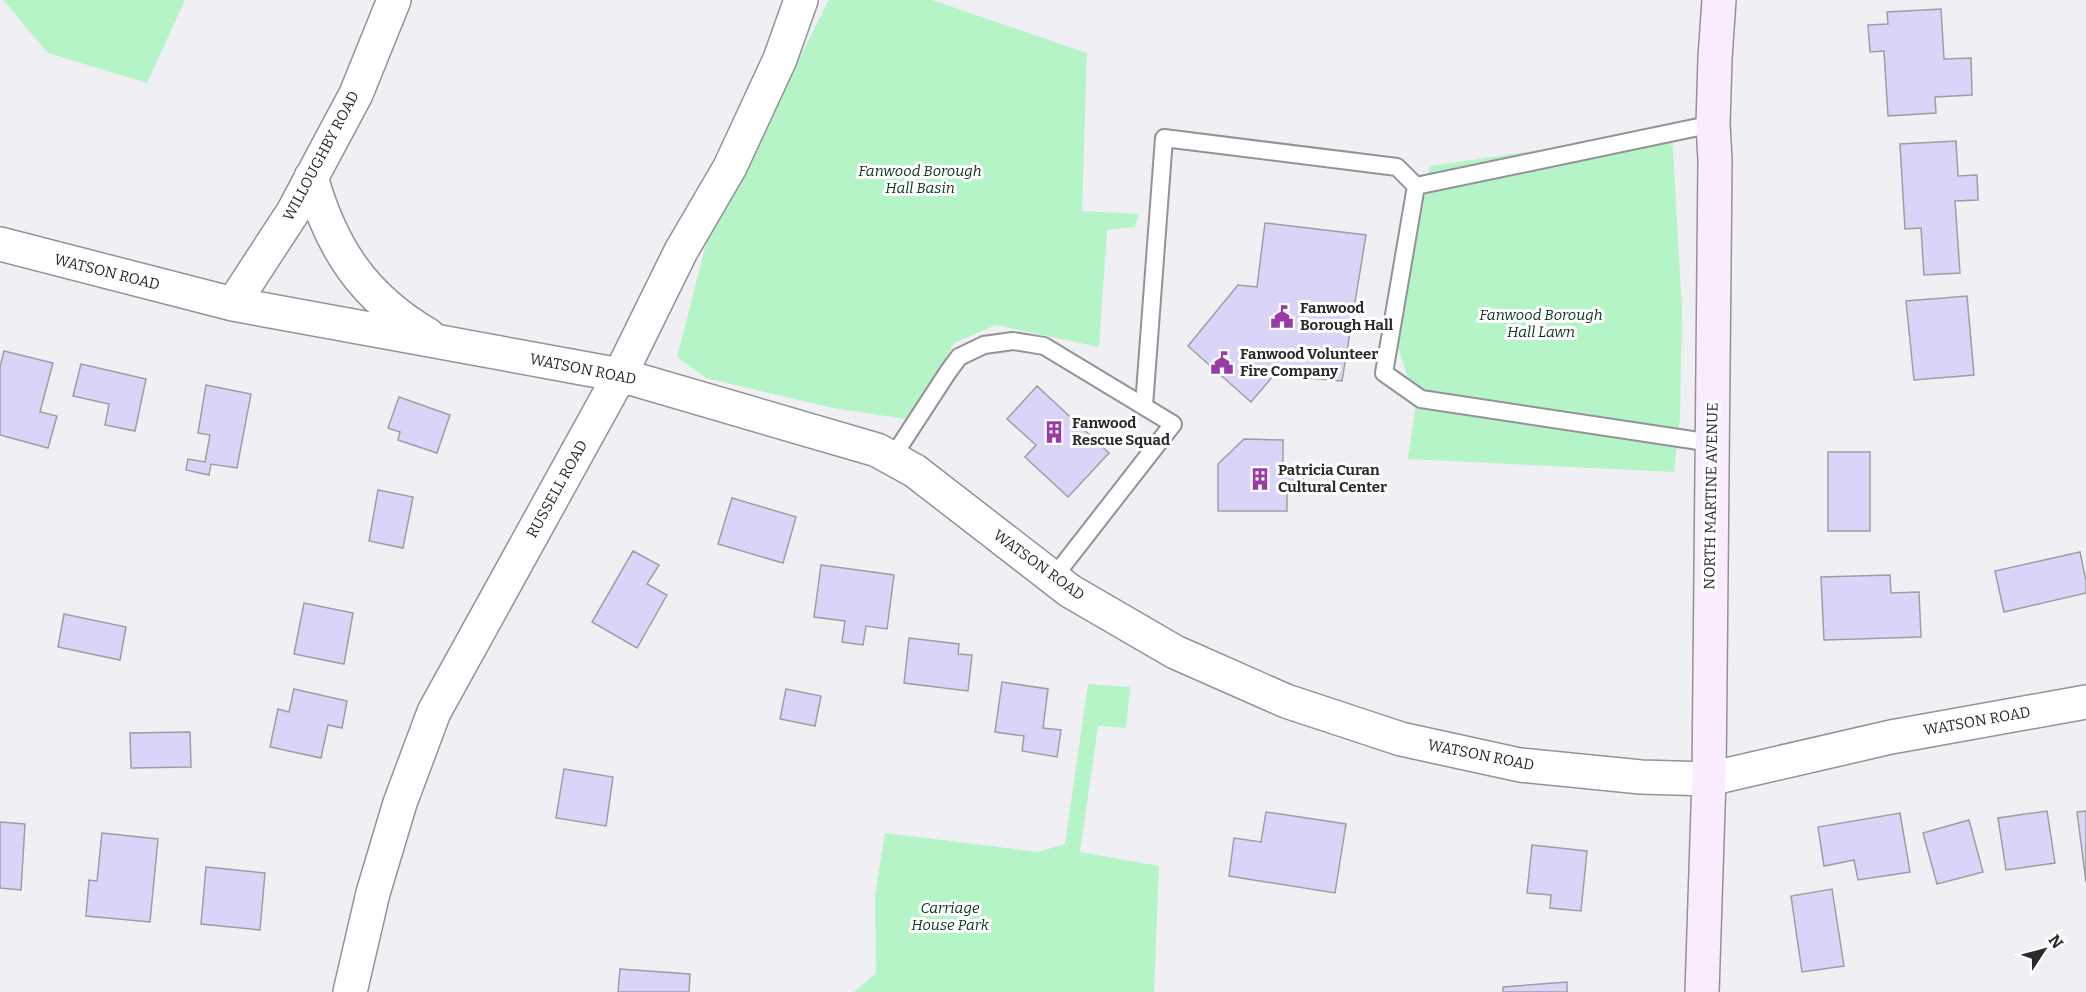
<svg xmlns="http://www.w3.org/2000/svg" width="2086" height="992" font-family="Bitter,serif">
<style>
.green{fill:#b4f4c7}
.building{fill:#dad4f9;stroke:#9e9ea2;stroke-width:1.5}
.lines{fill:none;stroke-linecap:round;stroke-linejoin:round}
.service-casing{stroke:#939296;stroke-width:20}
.minor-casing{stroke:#939296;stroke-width:36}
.secondary-casing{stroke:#939296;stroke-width:36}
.service{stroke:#fff;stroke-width:16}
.minor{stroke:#fff;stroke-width:33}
.secondary{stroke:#faebfe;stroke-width:33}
.labels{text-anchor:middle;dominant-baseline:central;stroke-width:6;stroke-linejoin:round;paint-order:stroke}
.street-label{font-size:15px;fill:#2a2a2b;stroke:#fff}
.park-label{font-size:15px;font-style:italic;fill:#0b341c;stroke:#fff}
.poi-label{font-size:15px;font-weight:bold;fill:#2a2a2b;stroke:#fff;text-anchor:start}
</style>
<rect width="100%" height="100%" fill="#f0eff3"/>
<!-- green -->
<path class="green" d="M3,0H185L147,83L48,53Z
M829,0H932L1087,53L1082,211L1139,214L1135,227L1107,230L1099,347L996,325L954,343L912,420L833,408L706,378L677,357L708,236Z
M1672,131L1682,310L1680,417L1674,472L1408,459L1416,403L1395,338L1413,228L1430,166Z
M1088,684L1130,687L1126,728L1098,726L1080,852L1159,866L1154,992H854L876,973L875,895L885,833L1038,852L1065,844Z"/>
<!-- building -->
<path class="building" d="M1941,9L1944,59L1971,58L1972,95L1935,97L1936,113L1888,116L1884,51L1870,52L1868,25L1888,24L1887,12Z
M1956,141L1958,176L1977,175L1978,200L1955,201L1960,273L1924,275L1921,228L1905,229L1900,144Z
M1265,223L1366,235L1342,381L1274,375L1251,402L1188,346L1238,285L1257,287Z
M1967,296L1974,375L1914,380L1906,301Z
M4,351L53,363L40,412L57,416L48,448L0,435V367Z
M81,364L146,379L135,431L105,425L109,404L73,396Z
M206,385L251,394L237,468L211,464L209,475L186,470L188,459L205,462L210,435L198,433Z
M1037,386L1109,453L1068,497L1025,457L1036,445L1007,419Z
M399,397L450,415L437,453L398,440L400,432L388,428Z
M1244,439L1283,440V465H1303V492H1287V511H1218V464Z
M1828,452H1870V531H1828Z
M378,490L413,497L403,548L369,541Z
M732,498L796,517L783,563L718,544Z
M633,551L659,565L647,584L667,595L637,648L592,622Z
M2080,552L2086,581V593L2004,612L1995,571Z
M821,565L894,575L887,629L866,626L863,645L842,642L845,621L814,617Z
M1890,575L1891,593L1919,592L1921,637L1824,640L1821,577Z
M304,603L353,613L344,664L294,654Z
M64,614L126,627L120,660L58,647Z
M909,638L959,644L958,654L972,655L968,691L904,683Z
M1002,682L1048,689L1043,728L1061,730L1057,757L1022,751L1024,736L995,732Z
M294,689L347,701L342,728L328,725L321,758L270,747L278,709L289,712Z
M786,689L821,696L815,726L780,719Z
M190,732L191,767L131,768L130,733Z
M564,769L613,777L606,826L556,818Z
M2047,811L2055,863L2006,870L1998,818Z
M2086,811V882L2077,812Z
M1266,812L1346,824L1335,893L1229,876L1234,838L1261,842Z
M1900,813L1910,872L1858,880L1854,860L1824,866L1818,827Z
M1969,820L1983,872L1937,884L1923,833Z
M0,822L25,824L21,890L0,888Z
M102,833L158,839L150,922L86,916L89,880L97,881Z
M1532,845L1587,851L1581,911L1550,908L1551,895L1527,893Z
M206,867L265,873L260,930L201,924Z
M1832,889L1844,966L1802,972L1791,896Z
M620,969L690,974L689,992H618Z
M1567,982V992H1503V987Z"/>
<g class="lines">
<!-- service casing -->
<g class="service-casing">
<path id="service" d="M1416,186L1713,124
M1144,406L1164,138L1397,167L1416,186L1384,373L1421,399L1712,443
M892,458L948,372L959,357L984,345L1013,341L1044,346L1173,424L1053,578"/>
</g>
<!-- minor casing -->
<g class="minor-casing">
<path id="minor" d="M311,177C331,248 363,297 428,335
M0,244L233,304L620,375L877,450L915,471L1070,591L1175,652L1286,701L1401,739L1520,765L1641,777L1709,779L1891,737L2086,702
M233,304L293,212L356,94L394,0
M350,992L373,893L400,803L434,712L620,375L681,251L730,167L780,59L801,0"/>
</g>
<!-- secondary casing -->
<g class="secondary-casing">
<path id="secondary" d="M1702,992L1709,779L1715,160L1713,124L1715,58L1719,0"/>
</g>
<!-- service -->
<use href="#service" class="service"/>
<!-- minor -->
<use href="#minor" class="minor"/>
<!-- secondary -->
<use href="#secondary" class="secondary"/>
</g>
<!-- icons -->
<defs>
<g id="civic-bare" transform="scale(1.8)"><path d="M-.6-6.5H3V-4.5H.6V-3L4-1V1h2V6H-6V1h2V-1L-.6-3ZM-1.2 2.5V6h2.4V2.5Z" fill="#973ba5" stroke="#fff" stroke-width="2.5" paint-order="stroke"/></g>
<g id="building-bare" transform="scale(1.8)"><path d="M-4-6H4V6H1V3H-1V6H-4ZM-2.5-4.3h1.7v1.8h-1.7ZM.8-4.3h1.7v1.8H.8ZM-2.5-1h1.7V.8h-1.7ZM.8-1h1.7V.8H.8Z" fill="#973ba5" stroke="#fff" stroke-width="2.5" paint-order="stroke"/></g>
</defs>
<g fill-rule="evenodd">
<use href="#civic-bare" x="1282" y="317"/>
<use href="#civic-bare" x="1222" y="363"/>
<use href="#building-bare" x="1054" y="432"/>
<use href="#building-bare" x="1260" y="479"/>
</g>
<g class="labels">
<!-- street labels -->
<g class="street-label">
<text transform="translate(321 156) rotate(-62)">WILLOUGHBY ROAD</text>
<text transform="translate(107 272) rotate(14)">WATSON ROAD</text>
<text transform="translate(583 369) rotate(11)">WATSON ROAD</text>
<text transform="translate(557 489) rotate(-61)">RUSSELL ROAD</text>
<text transform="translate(1711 496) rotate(-89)">NORTH MARTINE AVENUE</text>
<text transform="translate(1039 565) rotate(36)">WATSON ROAD</text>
<text transform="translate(1977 721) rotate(-10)">WATSON ROAD</text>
<text transform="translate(1481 755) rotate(11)">WATSON ROAD</text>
</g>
<!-- park labels -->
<g class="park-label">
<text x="920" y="171">Fanwood Borough<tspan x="920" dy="17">Hall Basin</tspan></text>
<text x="1541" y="315">Fanwood Borough<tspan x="1541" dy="17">Hall Lawn</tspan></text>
<text x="950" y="908">Carriage<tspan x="950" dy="17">House Park</tspan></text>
</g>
<!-- poi labels -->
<g class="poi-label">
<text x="1300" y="308">Fanwood<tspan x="1300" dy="17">Borough Hall</tspan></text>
<text x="1240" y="354">Fanwood Volunteer<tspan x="1240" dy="17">Fire Company</tspan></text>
<text x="1072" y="423">Fanwood<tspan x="1072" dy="17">Rescue Squad</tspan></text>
<text x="1278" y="470">Patricia Curan<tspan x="1278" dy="17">Cultural Center</tspan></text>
</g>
</g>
<!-- north arrow -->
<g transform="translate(2044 950) rotate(54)" stroke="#ffffff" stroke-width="4.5" paint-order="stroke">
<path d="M0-4.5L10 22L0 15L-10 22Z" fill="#2a2a2b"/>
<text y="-9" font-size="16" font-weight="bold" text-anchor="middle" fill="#2a2a2b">N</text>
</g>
</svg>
